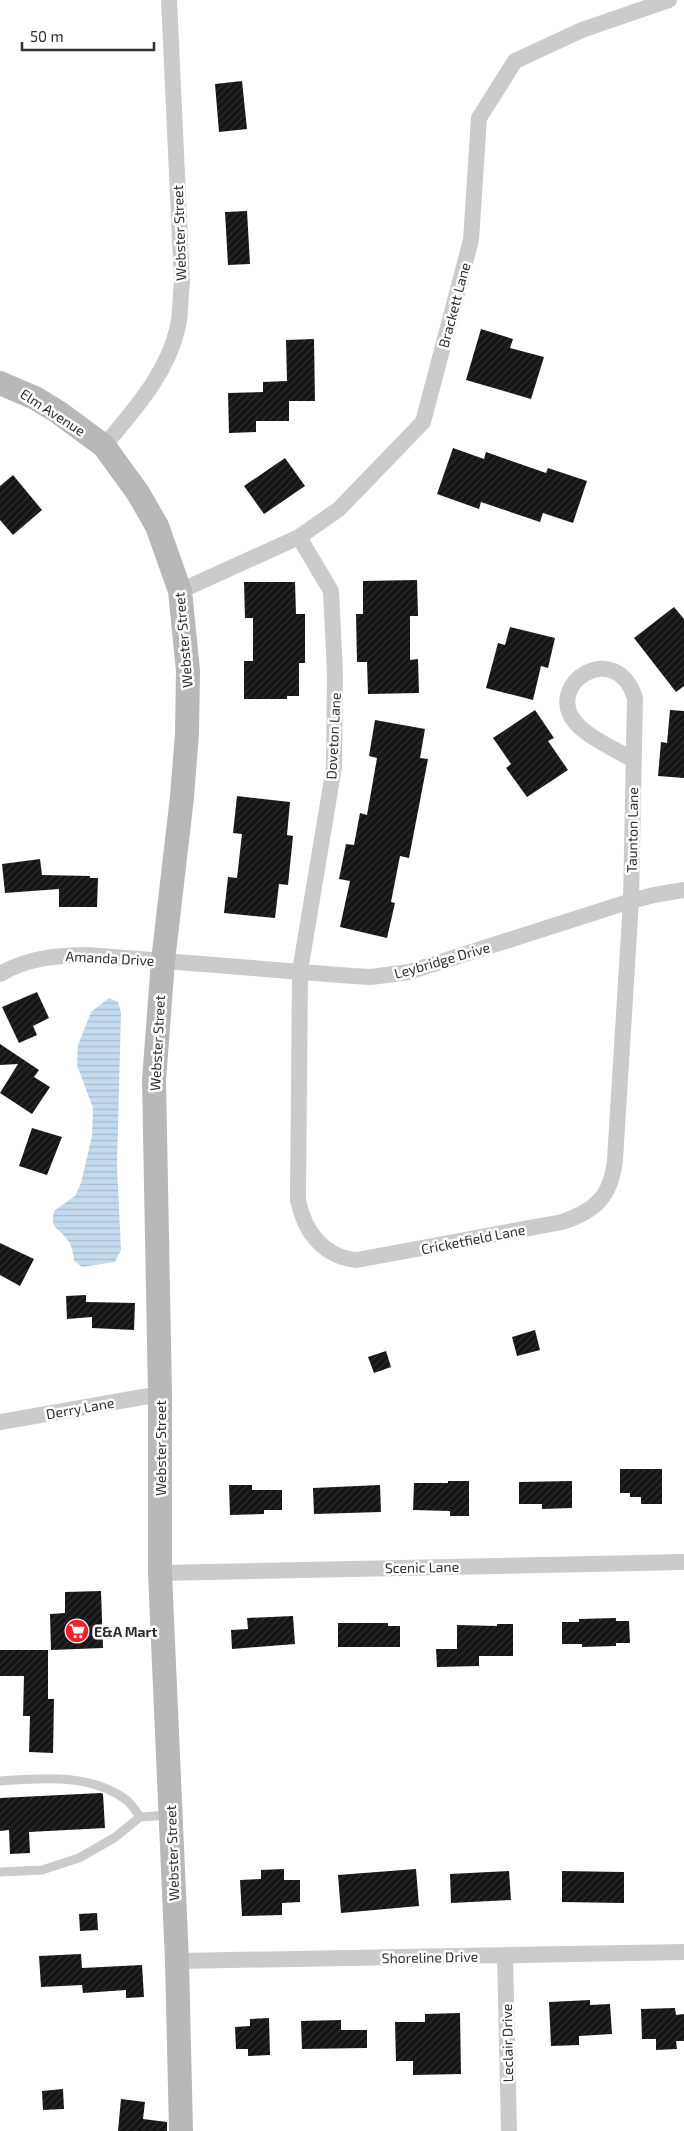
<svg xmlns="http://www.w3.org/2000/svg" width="684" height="2131" font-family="'Exo 2',sans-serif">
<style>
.water{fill:url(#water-rules)}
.building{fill:url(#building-hatch)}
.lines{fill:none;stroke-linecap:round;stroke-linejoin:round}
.service{stroke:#cbcbcb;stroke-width:9}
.minor{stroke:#cbcbcb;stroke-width:16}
.secondary{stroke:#b8b8b8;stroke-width:24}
.labels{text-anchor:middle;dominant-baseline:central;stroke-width:5;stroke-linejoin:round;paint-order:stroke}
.street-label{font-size:14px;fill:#2e2e2e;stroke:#fff}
.poi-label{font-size:14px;font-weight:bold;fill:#2e2e2e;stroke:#fff;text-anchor:start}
</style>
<defs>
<pattern id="water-rules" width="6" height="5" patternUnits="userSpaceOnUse" patternTransform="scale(1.25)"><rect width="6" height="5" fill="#c4dbee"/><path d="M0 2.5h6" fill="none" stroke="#a9bccc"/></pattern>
<pattern id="building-hatch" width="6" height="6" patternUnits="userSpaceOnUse" patternTransform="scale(1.25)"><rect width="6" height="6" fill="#151515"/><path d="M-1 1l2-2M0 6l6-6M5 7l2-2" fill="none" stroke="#2f2f2f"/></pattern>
</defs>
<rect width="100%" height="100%" fill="#fff"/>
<!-- water -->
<path class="water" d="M109,998L118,1002L121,1012L117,1166L121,1250L115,1262L82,1267L74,1261C73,1252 72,1245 66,1238C57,1227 50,1229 54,1211L75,1196L81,1183L92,1136L93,1108L77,1065L78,1045L91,1012Z"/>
<!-- building -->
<path class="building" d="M242,81L247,129L219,132L215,84Z
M247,211L250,264L228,265L225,212Z
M481,329L513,339L510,348L544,357L531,399L466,380Z
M314,339L315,401H289V421H256V432L229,433L228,393L263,392V382L287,381L286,340Z
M453,448L484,459L486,452L546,473L548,468L587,481L573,523L543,513L540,522L481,502L479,509L437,494Z
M285,458L305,486L264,514L244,486Z
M13,475L42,510L13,535L0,520V486Z
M417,580L418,616H410V660L418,659L419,693L368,694L367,662H357L356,614H363V581Z
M244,582H295L296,614H305V663H299V696H287V699H244V661H253V618H245Z
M674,607L684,619V686L676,692L634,638Z
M510,627L555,638L548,668L541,666L533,700L486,688L498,643L505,645Z
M535,710L554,738L548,741L568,770L527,797L506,768L511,764L493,738Z
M670,710L684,711V778L658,776L661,742L667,743Z
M375,720L425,729L420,758L428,759L409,858L400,856L391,902L395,903L387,938L340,927L350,881L339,879L346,844L354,845L360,813L367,815L377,758L369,756Z
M237,796L290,802L287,835L293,836L288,885L279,884L275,918L224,913L228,877L237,878L242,834L233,833Z
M40,859L42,875L90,876V878H98L97,907H59V889L5,893L2,864Z
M37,992L49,1018L33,1026L37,1035L19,1043L2,1007Z
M0,1044L39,1070L34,1077L50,1087L32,1114L0,1093L18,1064L0,1065Z
M32,1128L62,1137L47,1175L19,1166Z
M0,1243L34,1259L20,1286L0,1275Z
M86,1295V1302L135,1303L134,1330L92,1328V1317L67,1319L66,1296Z
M535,1330L540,1350L517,1356L512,1337Z
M386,1351L391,1367L374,1373L368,1357Z
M620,1469H662V1504H641V1497H630V1493H620Z
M448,1481H469V1516H450V1511L413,1510L414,1483H448Z
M572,1481V1508L542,1509V1504H519V1482Z
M229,1485H252V1490H282V1510H264V1514L230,1515Z
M380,1485L381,1512L314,1514L313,1488Z
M101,1591L103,1648L51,1650L50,1614L65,1613V1592Z
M293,1616L295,1644L232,1649L231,1630L248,1629L247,1618Z
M616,1618V1621H629L630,1643H616V1646L582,1647V1644H562V1622H579V1619Z
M338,1623H388V1626H400V1647H338Z
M497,1624H513V1656H479V1666L437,1667L436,1649H457V1625L497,1626Z
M0,1650H48V1699H54L53,1753L29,1752L30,1716H23L24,1676H0Z
M101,1793L103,1794L105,1828L29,1832L30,1853L10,1854L9,1830L0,1831V1798Z
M284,1869V1880H300V1902L282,1903V1915L242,1916L240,1880L261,1879V1870Z
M416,1869L419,1906L341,1913L338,1875Z
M509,1871L511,1900L451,1903L450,1874Z
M562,1871L624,1872V1903L562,1902Z
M97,1913L98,1930L80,1931L79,1914Z
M81,1954L82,1968L142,1965L144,1997L126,1998V1990L83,1993L82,1985L41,1987L39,1956Z
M590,2000V2005L610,2004L612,2034L579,2036V2045L551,2046L549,2002Z
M675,2008L676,2015L684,2014V2041H676L677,2049L656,2050V2039H642L641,2009Z
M460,2013L461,2074L413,2075V2061H396L395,2022H425V2014Z
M269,2018L270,2055L248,2056V2049H236L235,2027L250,2026V2019Z
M341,2020V2030H367V2048L302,2049L301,2021Z
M63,2089L64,2109L43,2110L42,2091Z
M121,2099L145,2102L143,2119L167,2122V2131H118Z"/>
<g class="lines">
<!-- service -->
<path class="service" d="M0,1781C42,1778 89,1773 125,1799C131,1803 136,1811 140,1817
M0,1872L42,1870L79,1858L114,1838L140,1817L170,1815"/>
<!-- minor -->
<path class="minor" d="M104,446C134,410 168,373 178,326C181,312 180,297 182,283L169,0
M299,537L331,591L335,674L334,767L300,971L298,1200C304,1231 323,1257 357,1260L562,1222C595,1211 611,1197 615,1160L631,901L635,698C616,638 544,683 575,722C587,737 617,750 633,760
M180,591L299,537L339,509L423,422L471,240L479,118L515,61L582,30L669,0
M0,974C27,958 58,955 88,955L353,976L371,977L409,972L631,901L654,895L684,890
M0,1422L160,1394
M160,1573L684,1562
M505,1955L509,2131
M177,1961L684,1952"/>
<!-- secondary -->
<path class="secondary" d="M0,383L35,398L58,412L104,446L138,493L157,526L180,591L188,671L187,733L182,797L163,961L154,1080L160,1394V1573L177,1961L181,2131"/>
</g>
<!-- icons -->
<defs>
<g id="supermarket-disc" transform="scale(1.25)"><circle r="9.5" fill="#f32125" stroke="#fff"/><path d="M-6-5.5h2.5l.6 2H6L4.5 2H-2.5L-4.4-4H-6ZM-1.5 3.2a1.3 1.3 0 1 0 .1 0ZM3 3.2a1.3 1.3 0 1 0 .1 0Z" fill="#fff"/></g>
</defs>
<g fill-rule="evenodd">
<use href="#supermarket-disc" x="77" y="1631"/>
</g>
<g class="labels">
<!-- street labels -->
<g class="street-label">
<text transform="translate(179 233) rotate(-92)">Webster Street</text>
<text transform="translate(454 305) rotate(-75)">Brackett Lane</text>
<text transform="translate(53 412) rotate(33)">Elm Avenue</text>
<text transform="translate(183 640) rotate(-95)">Webster Street</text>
<text transform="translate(333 736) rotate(-87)">Doveton Lane</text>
<text transform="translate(632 830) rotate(-89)">Taunton Lane</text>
<text transform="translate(110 958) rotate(3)">Amanda Drive</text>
<text transform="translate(442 960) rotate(-16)">Leybridge Drive</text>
<text transform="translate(157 1043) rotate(-87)">Webster Street</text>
<text transform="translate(473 1239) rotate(-11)">Cricketfield Lane</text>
<text transform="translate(80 1408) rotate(-10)">Derry Lane</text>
<text transform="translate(160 1448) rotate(-90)">Webster Street</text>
<text transform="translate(422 1567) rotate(-1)">Scenic Lane</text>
<text transform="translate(172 1853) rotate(-92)">Webster Street</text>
<text transform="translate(430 1957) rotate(-1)">Shoreline Drive</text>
<text transform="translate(507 2043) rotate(-91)">Leclair Drive</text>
</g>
<!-- poi labels -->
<g class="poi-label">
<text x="94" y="1631">E&amp;A Mart</text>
</g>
</g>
<!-- scale -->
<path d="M22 42v8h132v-8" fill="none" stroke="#2e2e2e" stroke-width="2.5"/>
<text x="30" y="42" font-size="15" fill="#2e2e2e" stroke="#ffffff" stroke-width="4" paint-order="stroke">50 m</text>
</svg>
